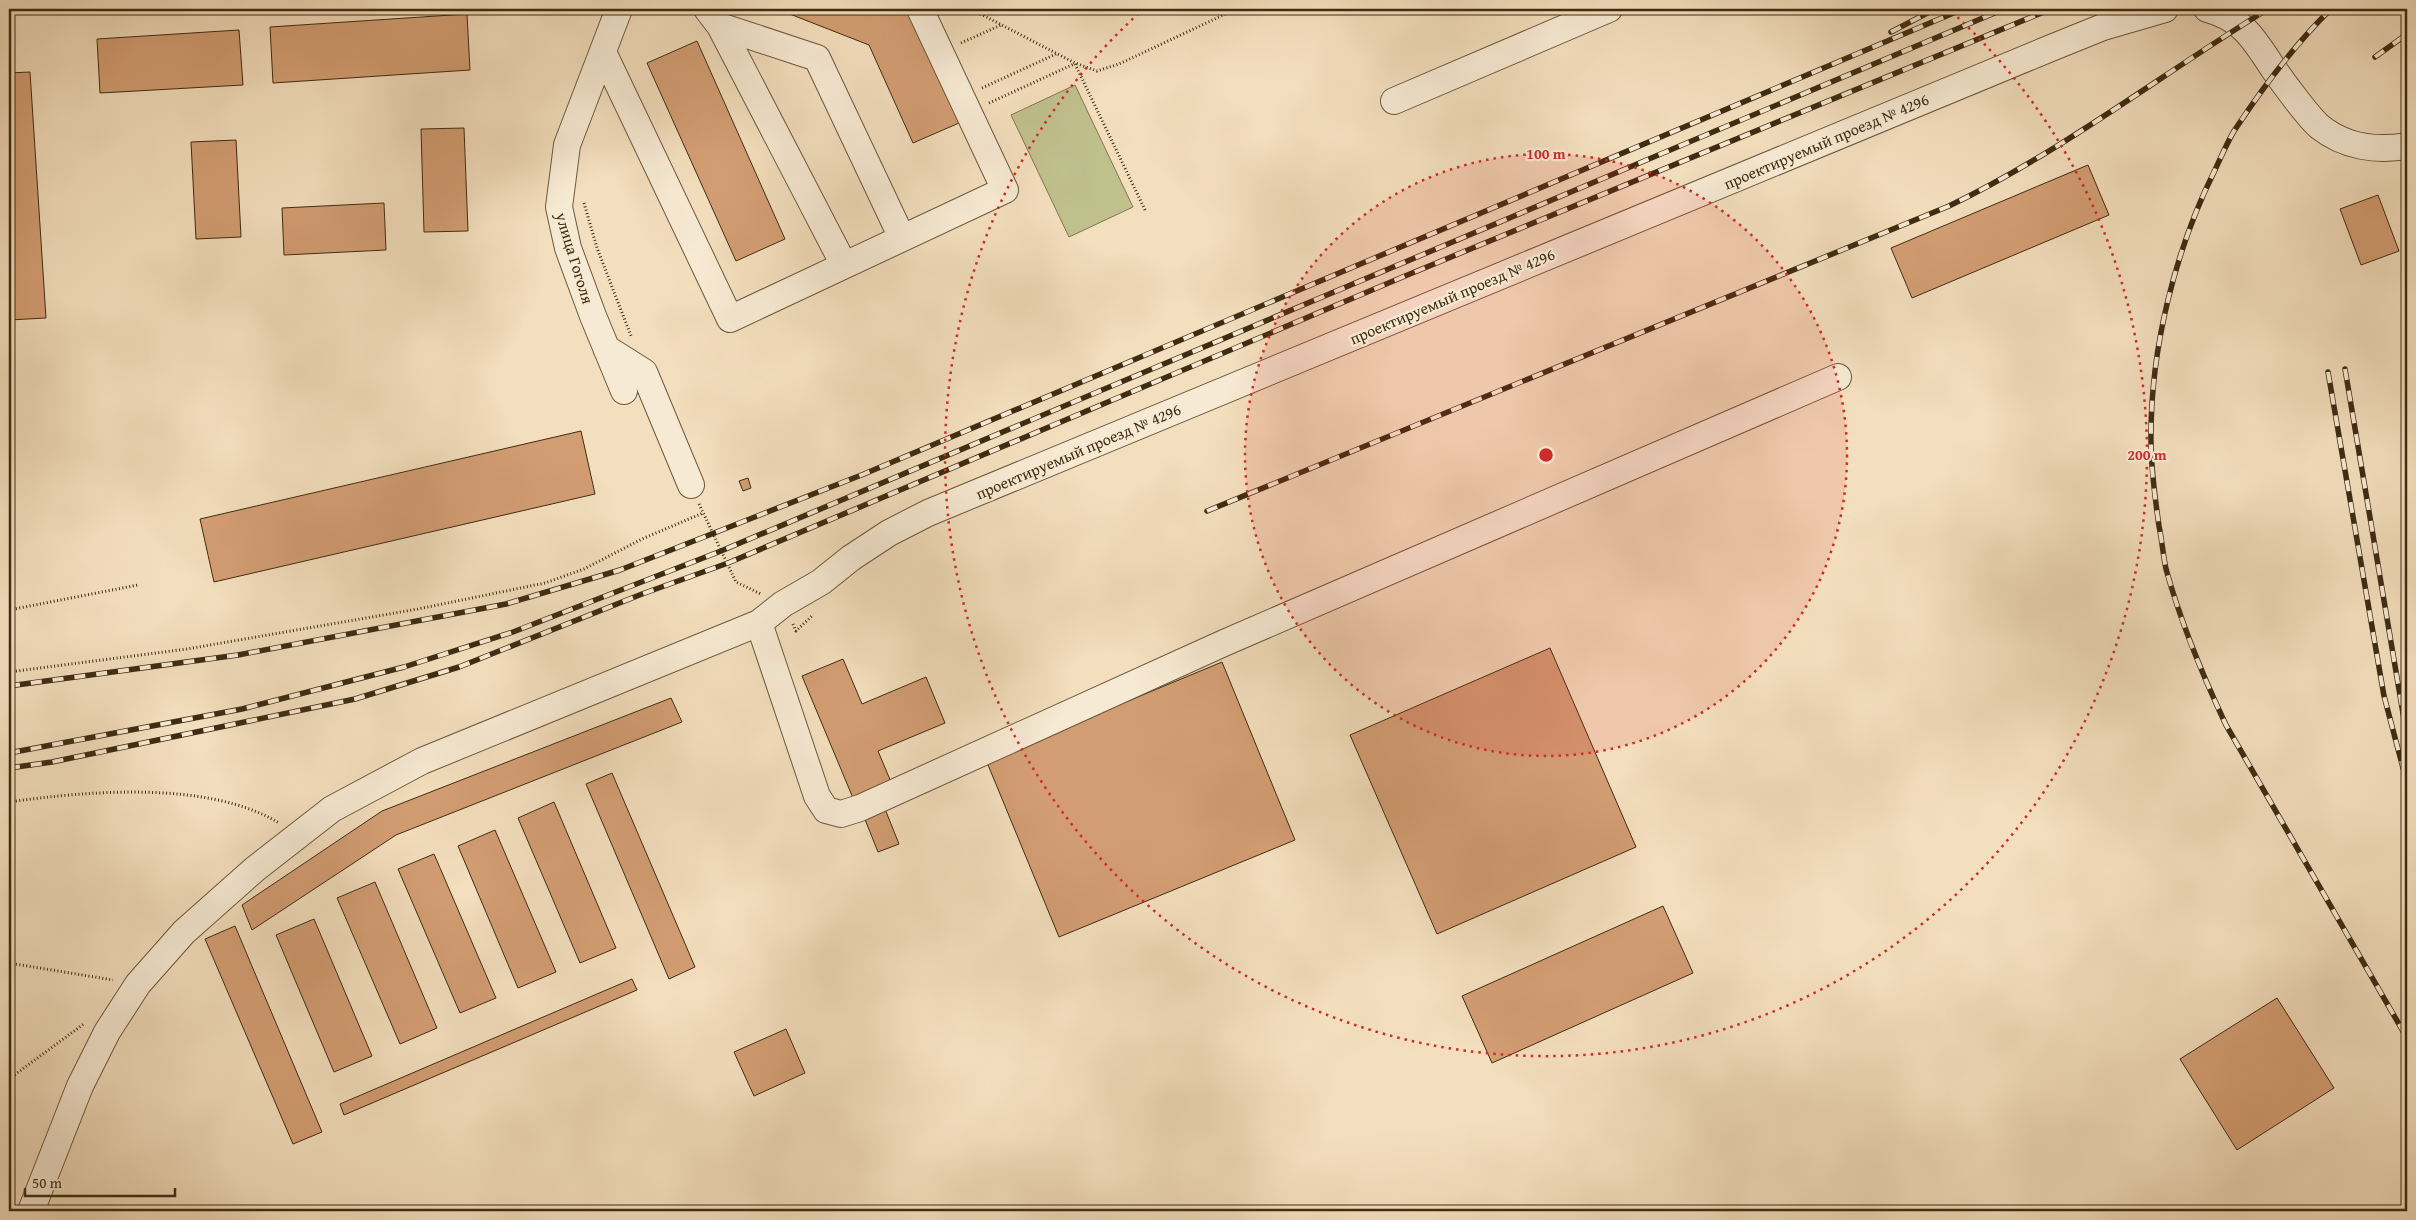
<svg xmlns="http://www.w3.org/2000/svg" width="2416" height="1220" font-family="'Gentium Book Plus',serif">
<style>
.green{fill:#c0c08d;stroke:#80764f}
.building{fill:#d39d73;stroke:#3f2c11}
.lines{fill:none;stroke-linecap:round;stroke-linejoin:round}
.minor-casing{stroke:#6c583c;stroke-width:28}
.path{stroke:#3f2c11;stroke-width:3;stroke-dasharray:1 2.5;stroke-linecap:butt}
.minor{stroke:#f7ead4;stroke-width:26}
.rail-casing{stroke:#3f2c11;stroke-width:5.5}
.rail{stroke:#f7ead4;stroke-width:4;stroke-dasharray:11;stroke-linecap:butt}
.ring{fill:none;stroke:#d62828;stroke-width:2.5;stroke-dasharray:2.5 5}
.labels{text-anchor:middle;dominant-baseline:central;stroke-width:4.5;stroke-linejoin:round;paint-order:stroke}
.street-label{font-size:16px;fill:#3f2c11;stroke:#f7ead4}
.centre{fill:#d62828;stroke:#f7ead4;stroke-width:2.5}
.ring-label{font-size:15px;text-anchor:middle;font-weight:bold;fill:#d62828;stroke:#f7ead4;stroke-width:4.5;stroke-linejoin:round;paint-order:stroke}
</style>
<rect width="100%" height="100%" fill="#f3debd"/>
<filter id="stains"><feTurbulence type="fractalNoise" baseFrequency=".004" numOctaves="4"/><feColorMatrix values="0 0 0 0 .2 0 0 0 0 .09 0 0 0 0 .02 0 0 0 .5 -.17"/></filter>
<radialGradient id="worn" r=".72"><stop offset=".6" stop-color="#630" stop-opacity="0"/><stop offset="1" stop-color="#630" stop-opacity=".3"/></radialGradient>
<!-- green -->
<path class="green" d="M1075,85L1133,207L1069,237L1011,115Z"/>
<!-- building -->
<path class="building" d="M777,9H909L959,123L913,143L869,45Z
M467,14L470,70L273,83L270,27Z
M239,30L243,85L100,93L97,39Z
M697,41L785,239L736,261L647,63Z
M30,72L46,318L9,320V73Z
M464,128L468,231L424,232L421,129Z
M236,140L241,237L196,239L191,142Z
M2088,165L2109,215L1912,298L1891,248Z
M2378,195L2399,251L2361,265L2340,209Z
M384,203L386,250L284,255L282,208Z
M581,431L595,494L214,582L200,519Z
M748,478L751,488L743,491L739,481Z
M1550,648L1636,847L1437,934L1350,735Z
M843,659L862,704L926,677L945,723L878,751L891,782L853,798L802,676Z
M1222,662L1295,840L1059,937L986,760Z
M671,698L682,722L396,835L252,930L242,905L382,811Z
M612,773L695,967L669,979L586,784Z
M554,802L616,948L580,963L518,818Z
M885,809L899,844L878,852L864,817Z
M495,830L556,972L518,988L458,846Z
M434,854L496,998L460,1013L398,869Z
M375,882L437,1028L400,1044L337,898Z
M1663,906L1693,973L1492,1063L1462,996Z
M314,919L372,1056L334,1072L276,935Z
M235,926L322,1132L293,1144L205,939Z
M632,979L637,990L344,1115L340,1104Z
M2277,998L2334,1088L2237,1150L2180,1059Z
M786,1029L805,1073L754,1096L734,1052Z"/>
<g class="lines">
<!-- minor casing -->
<g class="minor-casing">
<path id="minor" d="M619,9L567,145L559,207L568,248L593,316L624,391
M707,9L720,26L817,58L902,238
M2207,9C2242,18 2254,39 2273,68C2282,81 2309,118 2320,127C2345,147 2377,151 2407,146
M720,26L844,265
M603,52L730,319L1005,190L920,9
M1394,101L1609,9
M606,348L644,372L691,485
M759,623L817,796L826,810L841,814L860,808L1224,643L1838,377
M31,1211L80,1086L107,1032L138,984L184,932L255,869L332,809L422,761L759,623L783,604L821,582L851,558L889,533L928,513L2051,48L2103,27L2165,9"/>
</g>
<!-- path -->
<path class="path" d="M971,9L1075,63L1097,71L1119,64L1236,9
M961,43L1001,25
M1075,64L1146,212
M982,88L1056,54
M989,103L1074,64
M584,203L597,248L631,336
M699,504L736,582L761,594
M9,610L138,585
M793,624L796,631L813,615
M9,672L187,649L418,609L545,583L584,569L642,539L703,513
M9,802C88,791 208,780 279,823
M9,963L113,980
M9,1079L85,1023"/>
<!-- minor -->
<use href="#minor" class="minor"/>
<!-- rail casing -->
<g class="rail-casing">
<path id="rail" d="M2331,9C2296,43 2261,90 2234,131C2227,143 2221,157 2215,170C2175,250 2150,350 2151,441C2151,469 2155,498 2159,526C2162,540 2163,555 2166,569C2181,623 2202,674 2226,725L2407,1038
M1891,32L1935,9
M2375,57L2407,34
M2345,369L2407,737
M2328,372L2384,696L2407,783
M1207,511L1949,206C2063,151 2162,74 2268,9
M9,686L238,655L506,604L620,570L864,474L1963,9
M9,753L242,709L404,667L513,632L721,551L2004,9
M9,768L52,762L355,699L459,667L642,594L728,563L1405,276L2051,9"/>
</g>
<!-- rail -->
<use href="#rail" class="rail"/>
</g>
<!-- distance rings -->
<circle cx="1546" cy="455" r="301" fill="#d62828" fill-opacity=".12"/>
<g class="ring">
<circle cx="1546" cy="455" r="301"/>
<path d="M1952 12A601 601 0 1 1 1140 12"/>
</g>
<g class="labels">
<!-- street labels -->
<g class="street-label">
<text transform="translate(1826 141) rotate(-23)">проектируемый проезд № 4296</text>
<text transform="translate(575 258) rotate(73)">улица Гоголя</text>
<text transform="translate(1452 296) rotate(-23)">проектируемый проезд № 4296</text>
<text transform="translate(1078 451) rotate(-23)">проектируемый проезд № 4296</text>
</g>
</g>
<circle cx="1546" cy="455" r="8" class="centre"/>
<g class="ring-label">
<text x="1546" y="159">100 m</text>
<text x="2147" y="460">200 m</text>
</g>
<!-- margin -->
<rect width="2416" height="1220" fill="none" stroke="#f3debd" stroke-width="30"/>
<rect x="10" y="10" width="2396" height="1200" fill="none" stroke="#3f2c11" stroke-width="2.5"/>
<rect x="15" y="15" width="2386" height="1190" fill="none" stroke="#3f2c11"/>
<!-- scale -->
<path d="M25 1188v8h150v-8" fill="none" stroke="#3f2c11" stroke-width="2.5"/>
<text x="32" y="1188" font-size="15" fill="#3f2c11" stroke="#f7ead4" stroke-width="4" paint-order="stroke">50 m</text>
<rect width="100%" height="100%" filter="url(#stains)"/>
<rect width="100%" height="100%" fill="url(#worn)"/>
</svg>
